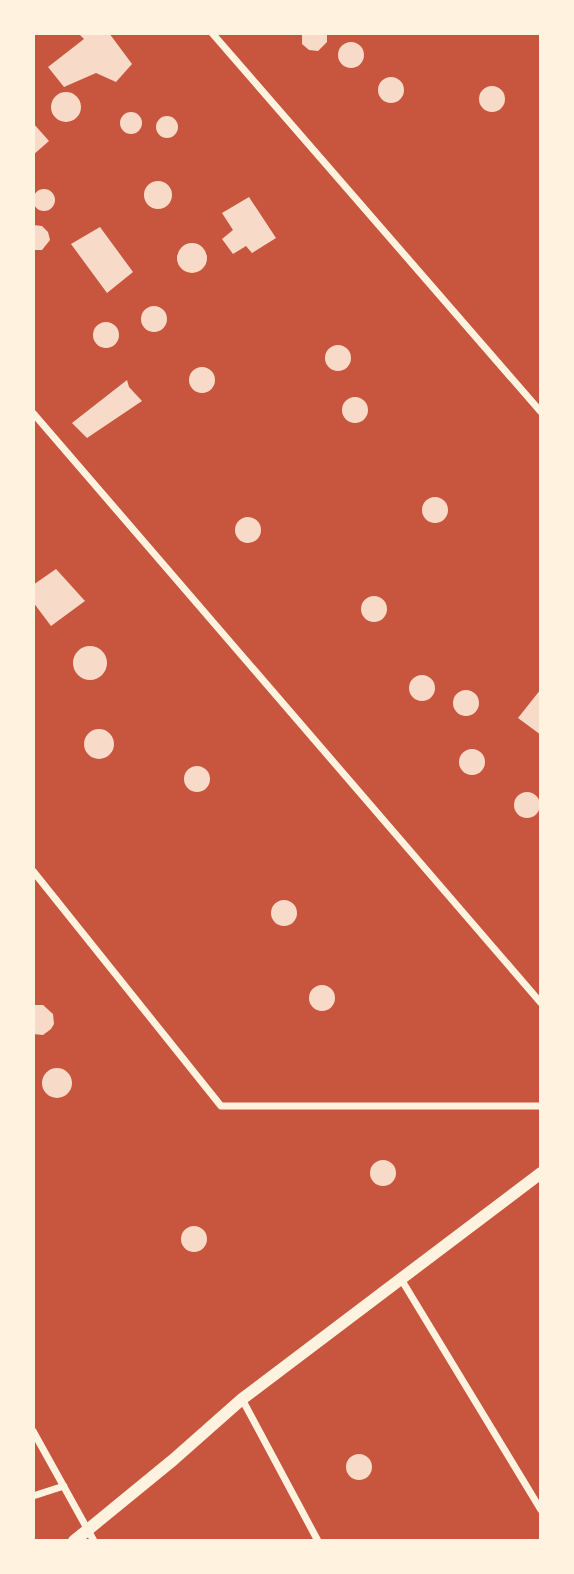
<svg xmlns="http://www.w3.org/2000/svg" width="574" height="1574" font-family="'Zilla Slab',serif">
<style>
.building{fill:#f7dbc8}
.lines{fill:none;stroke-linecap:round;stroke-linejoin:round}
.minor{stroke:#fff3e0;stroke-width:7}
.tertiary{stroke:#fff3e0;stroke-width:12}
</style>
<rect width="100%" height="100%" fill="#c8553d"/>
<!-- building -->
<path class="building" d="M78,33H109L132,64L116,82L96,73L64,87L48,67L84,39Z
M302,33H327V42L318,51L309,50L302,44Z
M338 55a13 13 0 1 1 26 0a13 13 0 1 1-26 0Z
M378 90a13 13 0 1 1 26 0a13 13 0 1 1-26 0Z
M479 99a13 13 0 1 1 26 0a13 13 0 1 1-26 0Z
M51 107a15 15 0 1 1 30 0a15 15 0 1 1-30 0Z
M120 123a11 11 0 1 1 22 0a11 11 0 1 1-22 0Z
M156 127a11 11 0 1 1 22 0a11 11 0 1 1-22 0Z
M33,123L49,141L33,155Z
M144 195a14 14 0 1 1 28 0a14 14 0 1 1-28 0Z
M33 200a11 11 0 1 1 22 0a11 11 0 1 1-22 0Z
M249,197L276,238L252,253L246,246L233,254L222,239L233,230L222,213Z
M33,225L42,226L48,232L50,240L42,250H33Z
M100,227L133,272L107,293L71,244Z
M177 258a15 15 0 1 1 30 0a15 15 0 1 1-30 0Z
M141 319a13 13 0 1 1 26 0a13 13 0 1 1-26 0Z
M93 335a13 13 0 1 1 26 0a13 13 0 1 1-26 0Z
M325 358a13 13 0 1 1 26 0a13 13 0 1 1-26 0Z
M189 380a13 13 0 1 1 26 0a13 13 0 1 1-26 0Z
M127,380L129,387L142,401L87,438L72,423Z
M342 410a13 13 0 1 1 26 0a13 13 0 1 1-26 0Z
M422 510a13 13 0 1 1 26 0a13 13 0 1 1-26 0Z
M235 530a13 13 0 1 1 26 0a13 13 0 1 1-26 0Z
M56,569L85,601L51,626L33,602V585Z
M361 609a13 13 0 1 1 26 0a13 13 0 1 1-26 0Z
M73 663a17 17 0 1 1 34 0a17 17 0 1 1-34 0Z
M409 688a13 13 0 1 1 26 0a13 13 0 1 1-26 0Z
M541,689V735L518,718Z
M453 703a13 13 0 1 1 26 0a13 13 0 1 1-26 0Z
M84 744a15 15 0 1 1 30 0a15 15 0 1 1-30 0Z
M459 762a13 13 0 1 1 26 0a13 13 0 1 1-26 0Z
M184 779a13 13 0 1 1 26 0a13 13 0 1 1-26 0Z
M514 805a13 13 0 1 1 26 0a13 13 0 1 1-26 0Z
M271 913a13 13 0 1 1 26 0a13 13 0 1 1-26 0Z
M309 998a13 13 0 1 1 26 0a13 13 0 1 1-26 0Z
M33,1005H43L53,1014L54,1024L51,1029L43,1035L33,1034Z
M42 1083a15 15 0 1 1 30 0a15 15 0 1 1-30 0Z
M370 1173a13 13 0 1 1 26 0a13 13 0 1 1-26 0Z
M181 1239a13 13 0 1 1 26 0a13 13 0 1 1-26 0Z
M346 1467a13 13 0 1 1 26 0a13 13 0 1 1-26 0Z"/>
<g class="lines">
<!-- minor -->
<path class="minor" d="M212,33L541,412
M33,413L541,1003
M33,871L221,1106H541
M401,1279L541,1510
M242,1399L318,1541
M33,1431L94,1541
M33,1496L64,1486"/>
<!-- tertiary -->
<path class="tertiary" d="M74,1541L173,1460L242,1399L541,1173"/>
</g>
<!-- border -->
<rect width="574" height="1574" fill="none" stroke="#fff3e0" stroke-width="70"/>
</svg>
